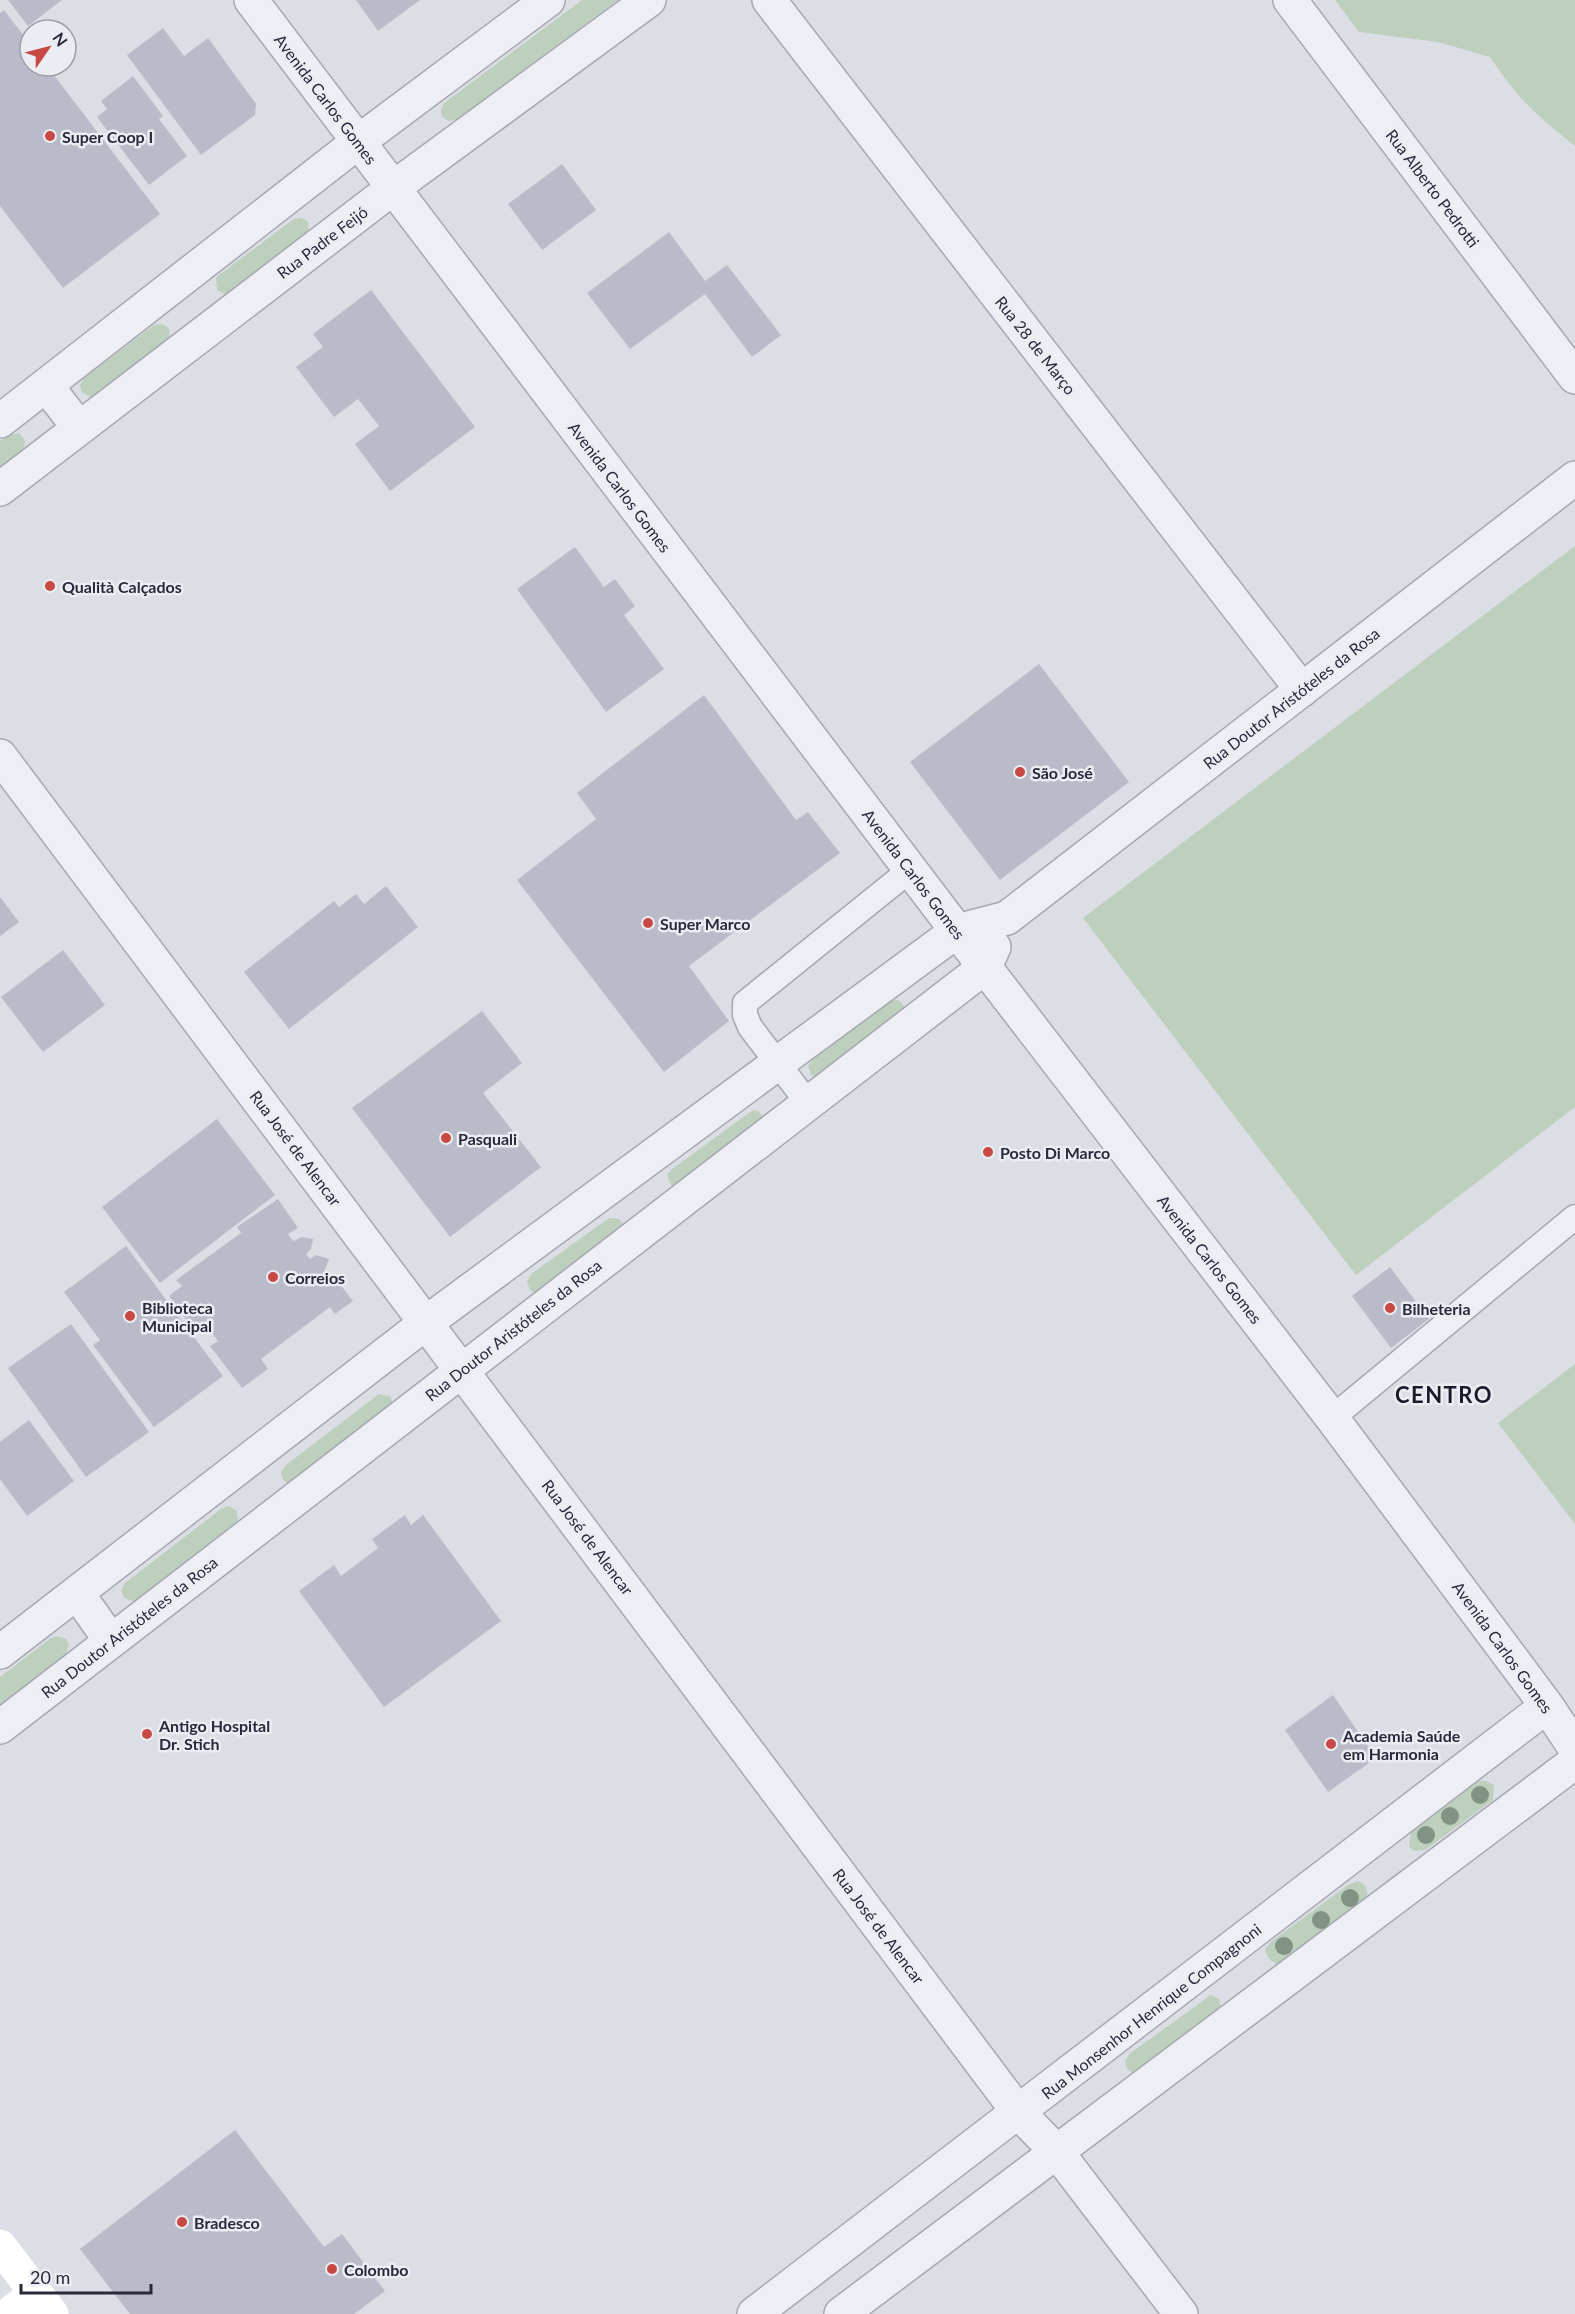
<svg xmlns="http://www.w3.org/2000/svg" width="1575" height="2314" font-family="Lato,sans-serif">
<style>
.green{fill:#becfbd}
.building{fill:#b9bcc8}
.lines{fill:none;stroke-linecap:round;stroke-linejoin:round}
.lane-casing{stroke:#a5a8b2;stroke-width:27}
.street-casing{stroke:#a5a8b2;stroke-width:36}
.lane{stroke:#eeeff4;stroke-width:24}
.street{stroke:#eeeff4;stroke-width:33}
.secondary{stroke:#fff;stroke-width:33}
.tree{fill:#809384}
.poi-dot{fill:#c84843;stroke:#ebedf3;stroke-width:2}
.labels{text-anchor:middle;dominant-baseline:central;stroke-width:5;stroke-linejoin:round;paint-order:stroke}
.street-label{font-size:16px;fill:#262a3b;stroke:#ebedf3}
.poi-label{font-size:16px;font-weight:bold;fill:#262a3b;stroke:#ebedf3;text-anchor:start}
.district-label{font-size:22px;font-weight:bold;letter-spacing:1.5px;fill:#191b2b;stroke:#ebedf3}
</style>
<rect width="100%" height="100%" fill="#dcdee5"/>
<!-- green -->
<path class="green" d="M582,0H618L457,120L449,121L442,117L441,110L444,103Z
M1335,0H1575V146C1538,117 1516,97 1490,57L1438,42L1359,32Z
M302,218L308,222L309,233L228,295L217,290L216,278L219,275L294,219Z
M162,324L169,328L170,341L93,398L82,393L80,386L83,379L154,325Z
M20,433L25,441L24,448L0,467V441L9,435Z
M1575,546V1107L1356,1275L1083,918Z
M896,1000L900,1001L906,1009L819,1079L811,1075L808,1066L814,1059L888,1002Z
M753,1110L758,1111L764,1118L676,1188L670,1184L667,1175L672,1169Z
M609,1218L619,1219L624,1225L536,1294L530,1290L527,1282L531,1274Z
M1575,1364V1524L1498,1423Z
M379,1394L391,1397L393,1406L289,1484L283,1480L281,1472L286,1465Z
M229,1506L237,1511L238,1524L135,1602L124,1598L121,1590L125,1583L221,1509Z
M58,1636L66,1639L69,1644L65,1657L0,1706V1677L51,1638Z
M1479,1781H1486L1494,1785L1493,1800L1425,1850L1414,1851L1409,1847L1411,1832Z
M1358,1881C1370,1886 1369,1895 1362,1905L1281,1963L1276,1964L1268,1958L1265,1949L1272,1941L1348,1885Z
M1211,1995L1219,1999L1221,2008L1134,2074L1127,2069L1125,2061L1129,2054Z"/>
<!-- building -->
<path class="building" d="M8,0H62L28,26Z
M356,0H420L378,31Z
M4,10L30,44V66H47L160,214L63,288L0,206V13Z
M163,28L184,56L208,38L256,104L255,115L201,155L127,55Z
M133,76L163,116L159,119L187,156L149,185L97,117L107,109L101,101Z
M562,164L596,210L542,250L508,204Z
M669,232L705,281L727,265L781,335L752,357L705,294L630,349L587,293Z
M371,290L475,427L390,491L355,444L379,426L358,399L334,417L296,367L323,347L313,334Z
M575,547L604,587L615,579L635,606L624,615L664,669L606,712L517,589Z
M1039,664L1129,782L1000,880L910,762Z
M704,695L796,820L808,812L840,853L689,966L729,1021L664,1072L517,880L596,819L577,793Z
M386,886L418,927L289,1029L244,972L334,901L339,907L356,894L364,904Z
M0,897L19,922L0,936Z
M63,950L105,1005L43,1052L1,997Z
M482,1011L522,1063L483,1093L541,1167L450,1237L352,1108Z
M217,1119L275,1195L160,1283L102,1207Z
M278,1199L298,1228L288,1234L293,1241L302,1237L313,1239L311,1249L306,1254L310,1259L316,1255L329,1259L323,1275L325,1278L333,1275L353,1301L335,1314L330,1307L261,1359L268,1369L242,1388L210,1346L218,1341L203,1321L193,1329L169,1296L182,1286L176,1280L241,1233L237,1227Z
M126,1246L223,1376L154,1427L93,1345L100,1340L64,1292Z
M1390,1267L1429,1319L1391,1348L1352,1296Z
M71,1324L149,1432L86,1477L8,1368Z
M29,1420L74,1481L27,1516L0,1479V1442Z
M405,1515L411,1525L423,1515L501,1621L384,1707L299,1591L334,1565L341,1576L378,1548L372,1539Z
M1333,1695L1376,1758L1328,1792L1285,1730Z
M235,2130L324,2247L342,2234L385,2291L354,2314H130L80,2249Z"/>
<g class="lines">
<!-- lane casing -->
<g class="lane-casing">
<path id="lane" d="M808,1103L750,1027L745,1015V1003L910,870
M1332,1418L1575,1217"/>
</g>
<!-- street casing -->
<g class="street-casing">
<path id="street" d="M251,0L957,931L1332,1418L1547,1706L1575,1748
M769,0L1302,690
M1290,0L1575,377
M46,385L79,428
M0,421L358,142L548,0
M0,489L393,188L649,0
M0,756L1019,2113L1057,2152L1181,2314
M77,1593L111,1641
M0,1652L427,1322L957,931L1007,918L1575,478
M0,1727L985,967L994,947
M754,2314L1547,1706
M841,2314L1575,1762"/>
</g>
<!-- lane -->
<use href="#lane" class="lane"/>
<!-- street -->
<use href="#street" class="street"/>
<!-- secondary -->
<path class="secondary" d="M0,2246L52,2314
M9,2314L36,2293"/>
</g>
<!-- trees -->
<g class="tree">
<circle cx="1480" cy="1795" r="9"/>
<circle cx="1450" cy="1816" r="9"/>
<circle cx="1426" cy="1835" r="9"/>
<circle cx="1350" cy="1898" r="9"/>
<circle cx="1321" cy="1920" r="9"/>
<circle cx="1284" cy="1946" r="9"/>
</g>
<!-- markers -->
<g class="poi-dot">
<circle cx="50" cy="136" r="6"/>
<circle cx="50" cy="586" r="6"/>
<circle cx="1020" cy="772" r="6"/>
<circle cx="648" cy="923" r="6"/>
<circle cx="446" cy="1138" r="6"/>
<circle cx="988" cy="1152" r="6"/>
<circle cx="273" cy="1277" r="6"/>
<circle cx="1390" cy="1308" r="6"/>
<circle cx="130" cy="1316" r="6"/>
<circle cx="147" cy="1734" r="6"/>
<circle cx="1331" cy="1744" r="6"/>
<circle cx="182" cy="2222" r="6"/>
<circle cx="332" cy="2269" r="6"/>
</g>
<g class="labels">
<!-- street labels -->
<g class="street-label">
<text transform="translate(326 99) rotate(53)">Avenida Carlos Gomes</text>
<text transform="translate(1433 188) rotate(53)">Rua Alberto Pedrotti</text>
<text transform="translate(322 242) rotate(-37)">Rua Padre Feijó</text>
<text transform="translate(1036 345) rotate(52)">Rua 28 de Março</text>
<text transform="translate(620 487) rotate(53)">Avenida Carlos Gomes</text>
<text transform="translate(1291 698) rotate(-38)">Rua Doutor Aristóteles da Rosa</text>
<text transform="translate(914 874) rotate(53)">Avenida Carlos Gomes</text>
<text transform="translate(296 1148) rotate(53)">Rua José de Alencar</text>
<text transform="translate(1210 1259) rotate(52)">Avenida Carlos Gomes</text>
<text transform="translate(513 1330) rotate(-38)">Rua Doutor Aristóteles da Rosa</text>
<text transform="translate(588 1537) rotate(53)">Rua José de Alencar</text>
<text transform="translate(129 1627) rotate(-38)">Rua Doutor Aristóteles da Rosa</text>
<text transform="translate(1503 1647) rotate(54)">Avenida Carlos Gomes</text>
<text transform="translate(879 1926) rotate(53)">Rua José de Alencar</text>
<text transform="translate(1151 2011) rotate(-38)">Rua Monsenhor Henrique Compagnoni</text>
</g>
<!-- poi labels -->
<g class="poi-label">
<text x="62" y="136">Super Coop I</text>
<text x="62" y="586">Qualità Calçados</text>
<text x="1032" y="772">São José</text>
<text x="660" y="923">Super Marco</text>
<text x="458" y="1138">Pasquali</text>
<text x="1000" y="1152">Posto Di Marco</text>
<text x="285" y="1277">Correios</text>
<text x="142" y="1307">Biblioteca<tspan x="142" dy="18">Municipal</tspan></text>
<text x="1402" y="1308">Bilheteria</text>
<text x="159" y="1725">Antigo Hospital<tspan x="159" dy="18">Dr. Stich</tspan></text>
<text x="1343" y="1735">Academia Saúde<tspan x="1343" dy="18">em Harmonia</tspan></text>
<text x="194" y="2222">Bradesco</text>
<text x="344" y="2269">Colombo</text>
</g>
<!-- district labels -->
<g class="district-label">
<text x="1444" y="1394">CENTRO</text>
</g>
</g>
<!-- north arrow -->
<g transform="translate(48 48) rotate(55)"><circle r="28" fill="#ebedf3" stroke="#9c9fa9" stroke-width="1.5"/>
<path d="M0-4.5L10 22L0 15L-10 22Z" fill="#c84843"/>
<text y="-9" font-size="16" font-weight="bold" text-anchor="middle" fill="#262a3b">N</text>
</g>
<!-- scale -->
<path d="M21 2284v9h130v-9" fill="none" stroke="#262a3b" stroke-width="3"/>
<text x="30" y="2284" font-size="18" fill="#262a3b" stroke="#ebedf3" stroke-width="4.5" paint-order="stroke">20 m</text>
</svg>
